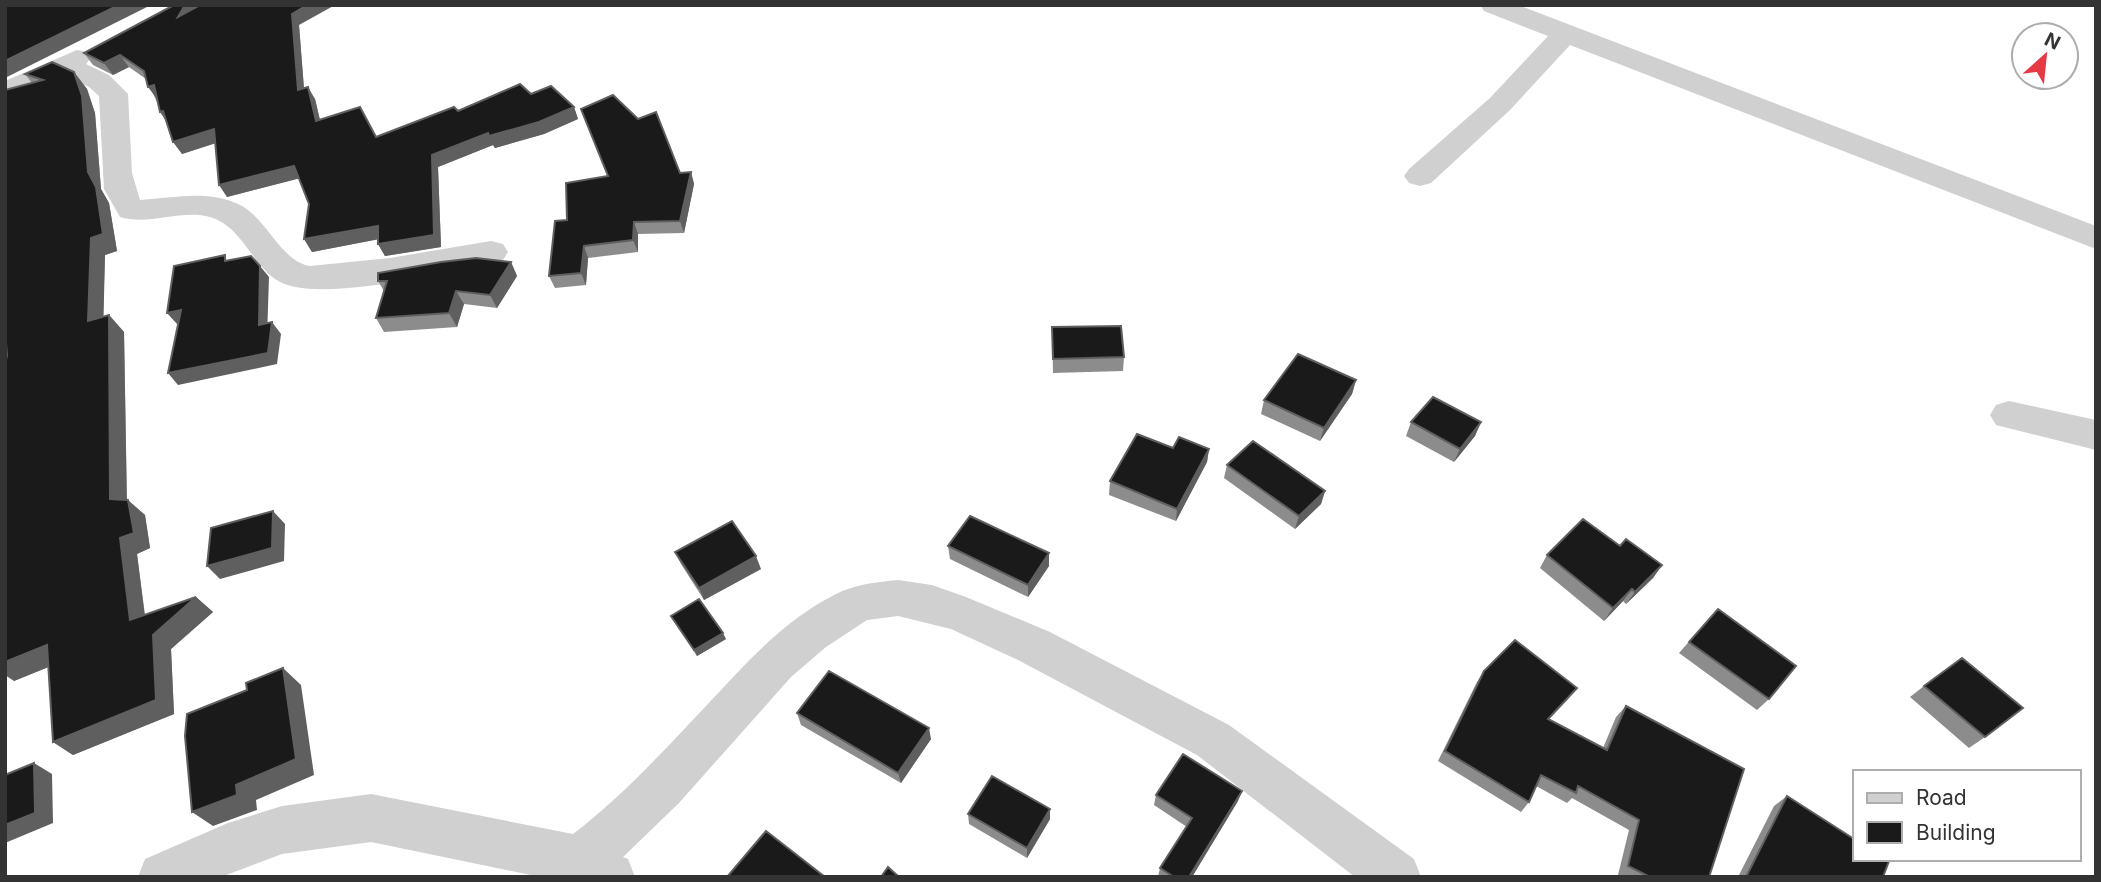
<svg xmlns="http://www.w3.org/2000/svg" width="2101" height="882" font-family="Inter,sans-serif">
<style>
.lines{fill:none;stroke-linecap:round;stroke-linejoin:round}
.minor{fill:#d0d0d0;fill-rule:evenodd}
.wall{fill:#8c8c8c}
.shaded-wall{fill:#5f5f5f}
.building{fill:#1a1a1a;stroke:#5f5f5f;stroke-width:2}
</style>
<rect width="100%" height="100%" fill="#fff"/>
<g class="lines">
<!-- minor -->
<path class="minor" d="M1480,5H1518L2096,226V249L1570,45L1510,110L1431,183L1420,186L1409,183L1404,176L1409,169L1490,98L1548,36L1484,11Z
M77,50L87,52L91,58L86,64L109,75L128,94L132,173L140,200C174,198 210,189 242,206C267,220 282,262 310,266L390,258L491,241L503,244L508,252L503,260L491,263C445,272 312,306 275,279C251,262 241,226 210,217C181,209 149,226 120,217L104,189L99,96L89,87L64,75L5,101V81Z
M2009,401L2096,420V450L1996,425L1990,415L1996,405Z
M898,580L932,585L966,597L1050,632L1229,725L1414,859L1421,877H1355L1197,755L1018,660L951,629L898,616L867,620L826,647L791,677L679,803L623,857L628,859L635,877H540L371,842L282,854L221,877H138L145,859L228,823L282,806L371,794L573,834C623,796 664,750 707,705C746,663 784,620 836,594C856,584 877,582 898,580Z"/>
</g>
<!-- wall -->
<path class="wall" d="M299,25L304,88L315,99L320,120L376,137L458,111L531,94L574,107L578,119L544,134L495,148L493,145L438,167L441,247L385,256L378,244V239L312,252L304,239L309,204L299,178L227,197L216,143L182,154L146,79L129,67L113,75L93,65L84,53Z
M74,72L87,89L95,113L101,189L109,203L117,251L105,255L103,317L109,315L124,332L127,500L145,515L150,548L137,554L145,615L196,597L213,612L171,649L174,714L73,755L53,742L48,667L14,681L7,356L32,83L25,74Z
M691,172L694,184L684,233L638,234V252L588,258L586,285L555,288L549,276L567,220L680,173Z
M511,262L517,276L497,308L464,304L457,327L384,332L376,318L384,291L378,281Z
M1052,327L1124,357L1123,371L1053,373Z
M1356,380L1352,394L1320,441L1261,414L1264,400Z
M1411,422H1481L1475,436L1454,462L1406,436Z
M1173,448L1209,449L1207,462L1176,521L1109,495L1110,481Z
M1227,465L1325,491L1321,504L1295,529L1224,478Z
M948,546L1049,553V566L1028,597L950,559Z
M1620,546L1662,565L1653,578L1626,604L1623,601L1604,621L1540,568L1547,555Z
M675,552L761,569L704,600L681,564Z
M1718,609L1769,699L1757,710L1679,653Z
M671,616L726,639L697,656Z
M1484,671L1568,699L1549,719L1603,748L1616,717L1626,706L1709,877H1622L1618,875L1629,830L1572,798L1567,803L1536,786L1529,802L1521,812L1438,761L1477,682Z
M1924,686L1985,737L1969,748L1910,697Z
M797,713L931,739L901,783L801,725Z
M1156,795L1238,801L1192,877H1158L1160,868L1187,827L1154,805Z
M1787,796L1883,877H1738L1774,806Z
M968,814L1050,819L1027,858L969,824Z"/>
<!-- shaded-wall -->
<path class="shaded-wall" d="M119,5H151L5,78V61Z
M185,5H200L178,17Z
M307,5H335L299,25L305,102L298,90L292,14Z
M120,55L129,67L113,75L104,63Z
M74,72L87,89L95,113L101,189L109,203L117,251L105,255L103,338L88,321L91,238L88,172Z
M154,85L157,99L148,87Z
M308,87L315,99L323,133L316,121Z
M574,107L578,119L544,134L495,148L493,145L438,167L441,247L385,256L378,244L432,155L488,133Z
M163,111L168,124L160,112Z
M214,129L222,141L182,154L173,142Z
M294,166L301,178L227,197L219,185Z
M691,172L694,184L684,233L680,221Z
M634,222L638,234V252L633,240Z
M378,226L385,238L312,252L304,239Z
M584,246L588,258L586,285L581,273Z
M511,262L517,276L497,308L490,295Z
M260,266L269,277L267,337L259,325Z
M456,291L464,304L457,327L449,313Z
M181,310L190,321L177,324L167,313Z
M109,315L124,332L127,514L110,499Z
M272,322L281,334L277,364L178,385L168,373Z
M1356,380L1352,394L1320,441L1324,428Z
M1481,422L1475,436L1454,462L1460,449Z
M1209,449L1207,462L1176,521L1177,509Z
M1325,491L1321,504L1295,529L1299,516Z
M128,500L145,515L150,548L137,554L147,634L130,620L120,538Z
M273,511L285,524L284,561L220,579L207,566Z
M1049,553V566L1028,597V585Z
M756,556L761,569L704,600L699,588Z
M1662,565L1653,578L1626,604L1635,592Z
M1632,589L1623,601L1604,621L1613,608Z
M196,597L213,612L171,649L174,714L73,755L53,742L153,635Z
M723,633L726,639L697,656L694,650Z
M47,645L66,660L14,681L5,675V662Z
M283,668L301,685L314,775L256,800L257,810L213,826L192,812L236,785Z
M929,728L931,739L901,783L898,773Z
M34,763L52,774L53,823L5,843V825Z
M1242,791L1238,801L1192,877H1189Z
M1050,809V819L1027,858V848Z"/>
<!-- building -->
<path class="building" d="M5,5H119L5,61Z
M174,5H185L178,17L200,5H307L292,14L298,90L308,87L316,121L360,107L376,137L454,107L458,111L520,84L531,94L551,86L574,107L539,122L489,136L488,133L432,155L434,235L378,244V226L304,239L309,204L294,166L219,185L214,129L173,142L163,111L160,112L154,85L148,87L144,71L120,55L104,63L84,53Z
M52,62L74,72L82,96L88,172L96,187L103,234L91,238L88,321L109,315L110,499L128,500L134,533L120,538L130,620L196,597L153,635L156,700L53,742L47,645L5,662V363L7,356L5,330V90L43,80L25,74Z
M613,95L638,119L656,112L680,173L691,172L680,221L634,222L633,240L584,246L581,273L549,276L555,221L567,220L566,183L608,176L581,109Z
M225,255V261L251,256L260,266L259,325L272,322L268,353L168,373L181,310L167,313L174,266Z
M476,258L511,262L490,295L456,291L449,313L376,318L387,281H378V273L441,262Z
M1121,326L1124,357L1053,359L1052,327Z
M1298,354L1356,380L1324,428L1264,400Z
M1433,397L1481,422L1460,449L1411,422Z
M1137,434L1173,448L1179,437L1209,449L1177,509L1110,481Z
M1253,441L1325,491L1299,516L1227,465Z
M273,511L272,548L207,566L211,528Z
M970,516L1049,553L1028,585L948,546Z
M1583,519L1620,546L1626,539L1662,565L1635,592L1632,589L1613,608L1547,555Z
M732,521L756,556L699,588L675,552Z
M699,599L723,633L694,650L671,616Z
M1718,609L1796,666L1769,699L1689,642Z
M1515,640L1577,688L1548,719L1607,750L1626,706L1744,769L1709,877H1650L1628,866L1639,820L1578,786L1576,793L1541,775L1529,802L1445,751L1484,671Z
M1962,658L2023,708L1985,737L1924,686Z
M283,668L296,759L236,785L237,795L192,812L185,736L187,714L247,690L246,683Z
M829,671L929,728L898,773L797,713Z
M1183,754L1242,791L1189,877H1174L1160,868L1192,818L1156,795Z
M34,763L35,813L5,825V775Z
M992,776L1050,809L1027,848L968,814Z
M1787,796L1854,839V859H1886L1889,861L1883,877H1746Z
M766,831L825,877H727Z
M888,867L899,877H881Z"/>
<!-- border -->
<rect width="2101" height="882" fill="none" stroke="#333333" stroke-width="14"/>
<!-- legend -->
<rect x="1853" y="770" width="228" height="91" fill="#ffffff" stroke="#adadad" stroke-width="2"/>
<rect x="1867" y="793" width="35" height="10" fill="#d0d0d0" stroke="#adadad" stroke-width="2"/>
<text x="1916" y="805" font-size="21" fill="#333333">Road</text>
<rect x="1867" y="822" width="35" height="21" fill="#1a1a1a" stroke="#adadad" stroke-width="2"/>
<text x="1916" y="840" font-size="21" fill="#333333">Building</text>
<!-- north arrow -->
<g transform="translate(2045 56) rotate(27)"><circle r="33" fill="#ffffff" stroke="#adadad" stroke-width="2"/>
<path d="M0-5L12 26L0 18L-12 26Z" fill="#e63946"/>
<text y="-10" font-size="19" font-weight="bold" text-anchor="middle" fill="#333333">N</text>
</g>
</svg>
